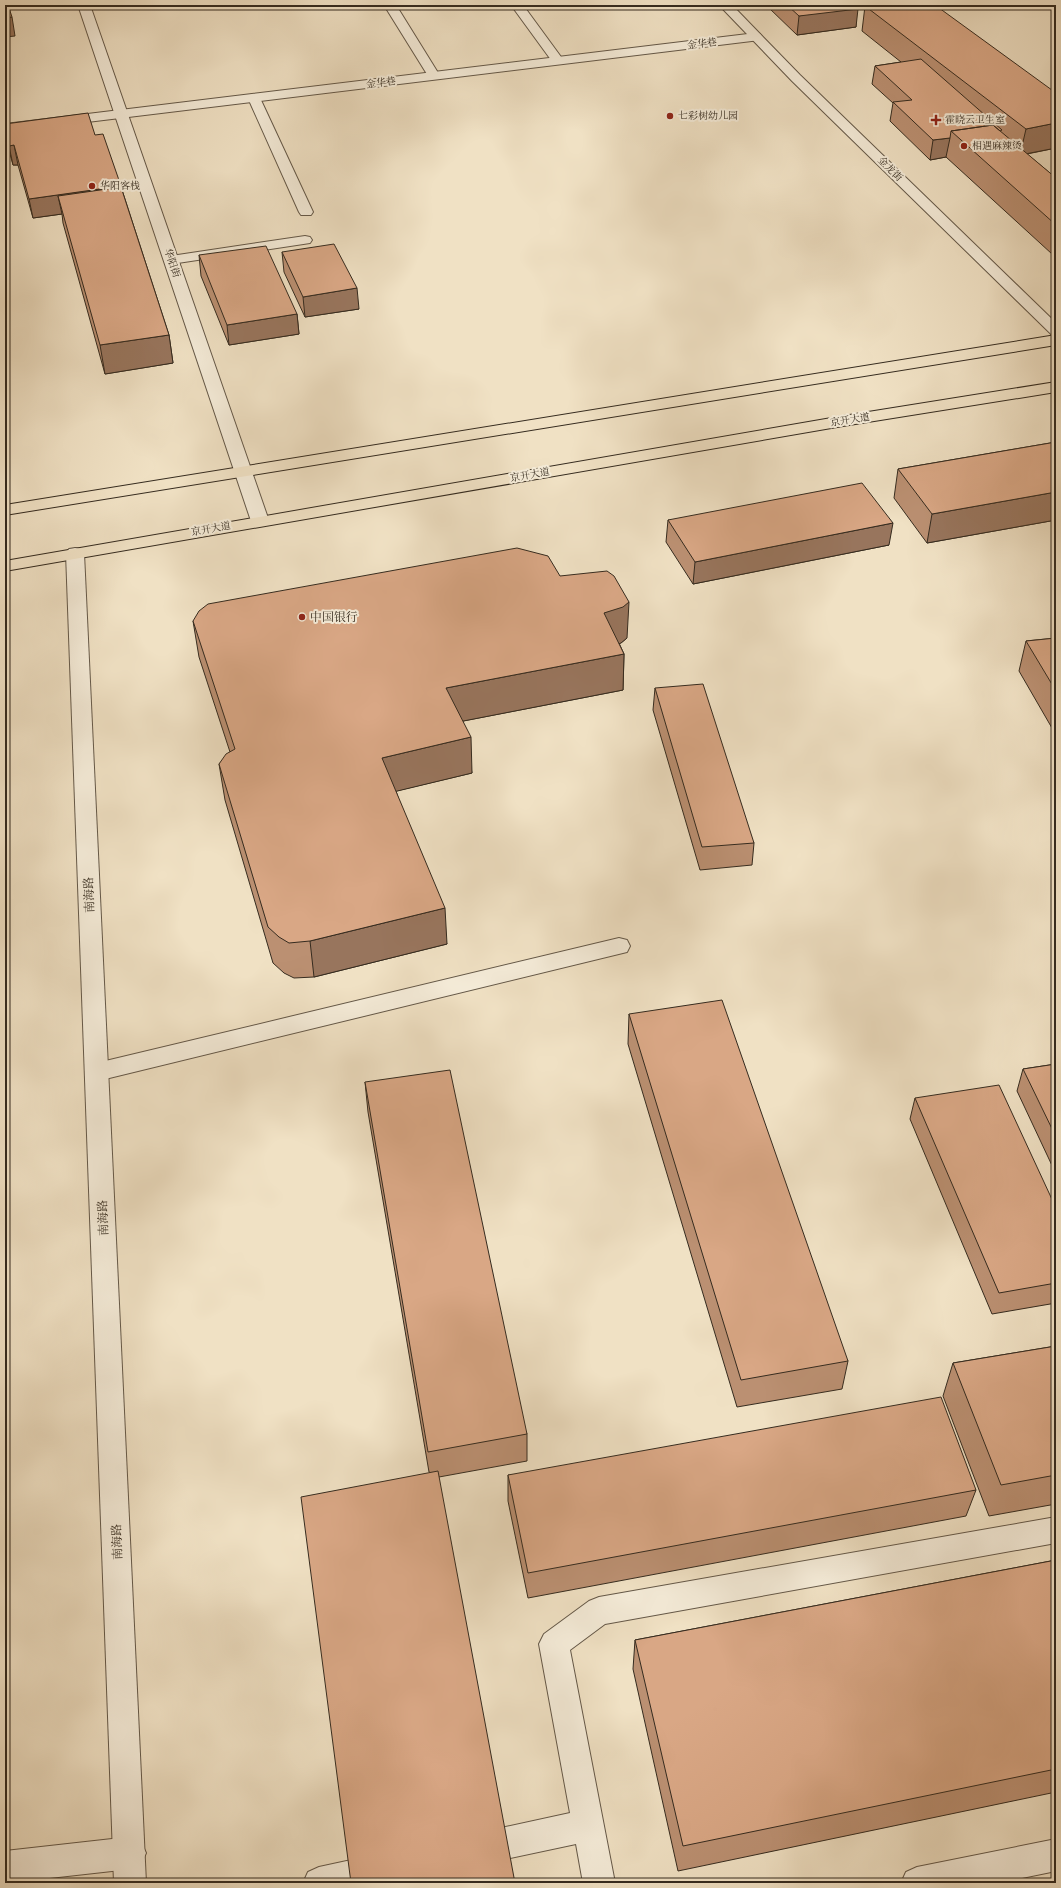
<svg xmlns="http://www.w3.org/2000/svg" width="1061" height="1888" font-family="'IM FELL French Canon','Noto Serif SC',serif">
<style>
.lines{fill:none;stroke-linecap:round;stroke-linejoin:round}
.service-casing{stroke:#645848;stroke-width:2}
.minor-casing{stroke:#645848;stroke-width:2}
.tertiary-casing{stroke:#645848;stroke-width:2}
.primary-casing{stroke:#352b1f;stroke-width:2}
.service{fill:#f5ecd9;fill-rule:evenodd}
.minor{fill:#f5ecd9;fill-rule:evenodd}
.tertiary{fill:#f5ecd9;fill-rule:evenodd}
.primary{fill:#f0e1c4;fill-rule:evenodd}
.wall{fill:#bb9072;stroke:#352b1f}
.shaded-wall{fill:#98755d;stroke:#352b1f}
.building{fill:#d9a785;stroke:#352b1f}
.poi-dot{fill:#8f2418;stroke:#f5ecd9;stroke-width:1.5}
.labels{text-anchor:middle;dominant-baseline:central;stroke-width:4;stroke-linejoin:round;paint-order:stroke}
.far-street-label{font-size:10px;fill:#352b1f;stroke:#f5ecd9}
.far-poi-label{font-size:10px;fill:#352b1f;stroke:#f5ecd9;text-anchor:start}
.poi-label{font-size:12px;fill:#352b1f;stroke:#f5ecd9;text-anchor:start}
.street-label{font-size:12px;fill:#352b1f;stroke:#f5ecd9}
</style>
<rect width="100%" height="100%" fill="#f0e1c4"/>
<filter id="stains"><feTurbulence type="fractalNoise" baseFrequency=".005" numOctaves="4"/><feColorMatrix values="0 0 0 0 .2 0 0 0 0 .09 0 0 0 0 .02 0 0 0 .5 -.17"/></filter>
<radialGradient id="worn" r=".72"><stop offset=".6" stop-color="#630" stop-opacity="0"/><stop offset="1" stop-color="#630" stop-opacity=".3"/></radialGradient>
<g class="lines">
<!-- service casing -->
<g class="service-casing">
<path id="service" d="M756,33L760,34L762,37L760,40L5,132V124Z
M305,236L310,237L312,240L310,243L171,264L166,263L164,260L166,257L171,256Z
M619,938L627,940L630,946L627,952L97,1081L89,1078L85,1072L89,1066L97,1063Z
M1056,1517V1543L605,1624L570,1650L615,1883H583L576,1844L478,1865L467,1860L462,1849L467,1838L478,1833L570,1813L539,1644L544,1634L589,1601L599,1597Z
M1056,1839V1871L997,1883H901L906,1872L917,1867Z
M379,1854L390,1859L395,1870L390,1881L386,1883H303L308,1872L319,1867Z"/>
</g>
<!-- minor casing -->
<g class="minor-casing">
<path id="minor" d="M78,5H90L269,521L266,525L260,526L254,525L251,521Z
M384,5H396L440,76L438,79H430Z
M511,5H523L564,61L562,64H554Z
M719,5H732L800,75L1056,323V336L1051,334L792,81Z
M254,94L258,95L260,98L313,212L311,215H301L299,212L248,98L250,95Z
M130,1837L141,1842L146,1853L141,1864L130,1869L5,1883V1851Z"/>
</g>
<!-- tertiary casing -->
<g class="tertiary-casing">
<path id="tertiary" d="M75,548L81,549L84,553L146,1883H114L66,553L69,549Z"/>
</g>
<!-- primary casing -->
<g class="primary-casing">
<path id="primary" d="M1056,335V345L5,515V505Z
M1056,382V392L843,426L5,571V561L843,416Z"/>
</g>
<!-- service -->
<use href="#service" class="service"/>
<!-- minor -->
<use href="#minor" class="minor"/>
<!-- tertiary -->
<use href="#tertiary" class="tertiary"/>
<!-- primary -->
<use href="#primary" class="primary"/>
</g>
<!-- wall -->
<path class="wall" d="M770,5H856V27L797,35L769,8Z
M865,6L1056,93V148L1027,154L1056,178V256L1052,254L946,157L930,160L890,121L893,103L872,84L875,66L901,62L862,31Z
M5,124L95,135L121,186L123,193L169,335L173,363L105,374L63,223L62,214L33,218L18,165H13L7,143L5,135Z
M282,252L359,309L305,317L284,272Z
M199,255L297,314L299,334L229,345L201,276Z
M1056,442V520L927,543L894,498L898,469Z
M668,520L889,545L693,584L666,542Z
M560,576L627,638L621,643H619L624,654L623,690L463,721L472,773L396,791L447,944L314,977L294,978L284,973L273,963L225,800L219,764L230,752L199,657L193,621Z
M1056,638V735L1019,671L1026,641Z
M655,688L754,843L752,865L700,870L653,710Z
M629,1014L848,1361L842,1389L737,1407L628,1044Z
M1056,1064V1174L1017,1091L1023,1069Z
M365,1082L527,1434V1461L439,1477L429,1472L368,1112Z
M915,1098L1056,1208V1303L992,1314L910,1119Z
M1056,1346V1504L989,1516L943,1396L953,1363Z
M508,1475L976,1490L966,1516L528,1598L508,1501Z
M1056,1560V1792L678,1871L633,1669L635,1640Z"/>
<!-- shaded-wall -->
<path class="shaded-wall" d="M850,5H856L855,9H858L856,27L797,35L799,16Z
M12,17L15,36L5,37V18Z
M1056,123V148L1020,155L1026,129Z
M950,138L946,157L930,160L933,140Z
M14,145L18,165H13L9,146Z
M121,186L125,206L58,196L62,214L33,218L29,199Z
M357,288L359,309L305,317L303,297Z
M297,314L299,334L229,345L227,325Z
M169,335L173,363L105,374L100,345Z
M1056,492V520L927,543L932,514Z
M893,523L889,545L693,584L695,562Z
M629,602L627,638L621,643L603,649L604,613Z
M624,654L623,690L448,724L446,688Z
M471,737L472,773L385,794L382,758Z
M445,908L447,944L314,977L310,941Z"/>
<!-- building -->
<path class="building" d="M5,5H8L12,17L5,18Z
M787,5H854L858,9L799,16Z
M874,5H935L1056,93V123L1026,129L865,6Z
M921,59L1002,130L1000,131L993,125L951,131L950,138L933,140L893,102L912,100L875,66Z
M88,113L95,135L103,134L121,186L29,199L14,145L9,146L5,131V124Z
M993,125L1056,178V225L951,131Z
M121,187L169,335L100,345L58,196Z
M334,244L357,288L303,297L282,252Z
M266,246L297,314L227,325L199,255Z
M1056,442V492L932,514L898,469Z
M862,483L893,523L695,562L668,520Z
M517,548L548,556L560,576L607,571L614,576L629,602L623,607L604,613L624,654L446,688L471,737L382,758L445,908L310,941L289,943L279,937L268,927L219,764L226,754L235,749L193,621L199,611L208,604Z
M1056,638V691L1026,641Z
M703,684L754,843L702,847L655,688Z
M722,1000L848,1361L741,1380L629,1014Z
M1056,1064V1137L1023,1069Z
M450,1070L527,1434L428,1452L365,1082Z
M999,1085L1056,1208V1283L999,1293L915,1098Z
M1056,1346V1475L1001,1485L953,1363Z
M941,1397L976,1490L528,1573L508,1475Z
M438,1471L515,1883H351L301,1497Z
M1056,1560V1769L683,1846L635,1640Z"/>
<!-- markers -->
<g class="poi-dot">
<circle cx="670" cy="116" r="4"/>
<path d="M934 114h4v4h4v4h-4v4h-4v-4h-4v-4h4z"/>
<circle cx="964" cy="146" r="4"/>
<circle cx="92" cy="186" r="4"/>
<circle cx="302" cy="617" r="4"/>
</g>
<g class="labels">
<!-- far-street labels -->
<g class="far-street-label">
<text transform="translate(702 44) rotate(-7)">金华巷</text>
<text transform="translate(381 83) rotate(-7)">金华巷</text>
<text transform="translate(890 169) rotate(44)">金龙街</text>
<text transform="translate(172 263) rotate(71)">华阳街</text>
<text transform="translate(850 420) rotate(-9)">京开大道</text>
<text transform="translate(530 475) rotate(-10)">京开大道</text>
<text transform="translate(211 529) rotate(-10)">京开大道</text>
</g>
<!-- far-poi labels -->
<g class="far-poi-label">
<text x="678" y="116">七彩树幼儿园</text>
<text x="945" y="120">霍晓云卫生室</text>
<text x="972" y="146">相遇麻辣烫</text>
<text x="100" y="186">华阳客栈</text>
</g>
<!-- poi labels -->
<g class="poi-label">
<text x="310" y="617">中国银行</text>
</g>
<!-- street labels -->
<g class="street-label">
<text transform="translate(89 895) rotate(-92)">南海路</text>
<text transform="translate(103 1218) rotate(-92)">南海路</text>
<text transform="translate(117 1542) rotate(-92)">南海路</text>
</g>
</g>
<!-- margin -->
<rect width="1061" height="1888" fill="none" stroke="#f0e1c4" stroke-width="20"/>
<rect x="6" y="6" width="1049" height="1876" fill="none" stroke="#352b1f" stroke-width="2"/>
<rect x="10" y="10" width="1041" height="1868" fill="none" stroke="#352b1f"/>
<rect width="100%" height="100%" filter="url(#stains)"/>
<rect width="100%" height="100%" fill="url(#worn)"/>
</svg>
